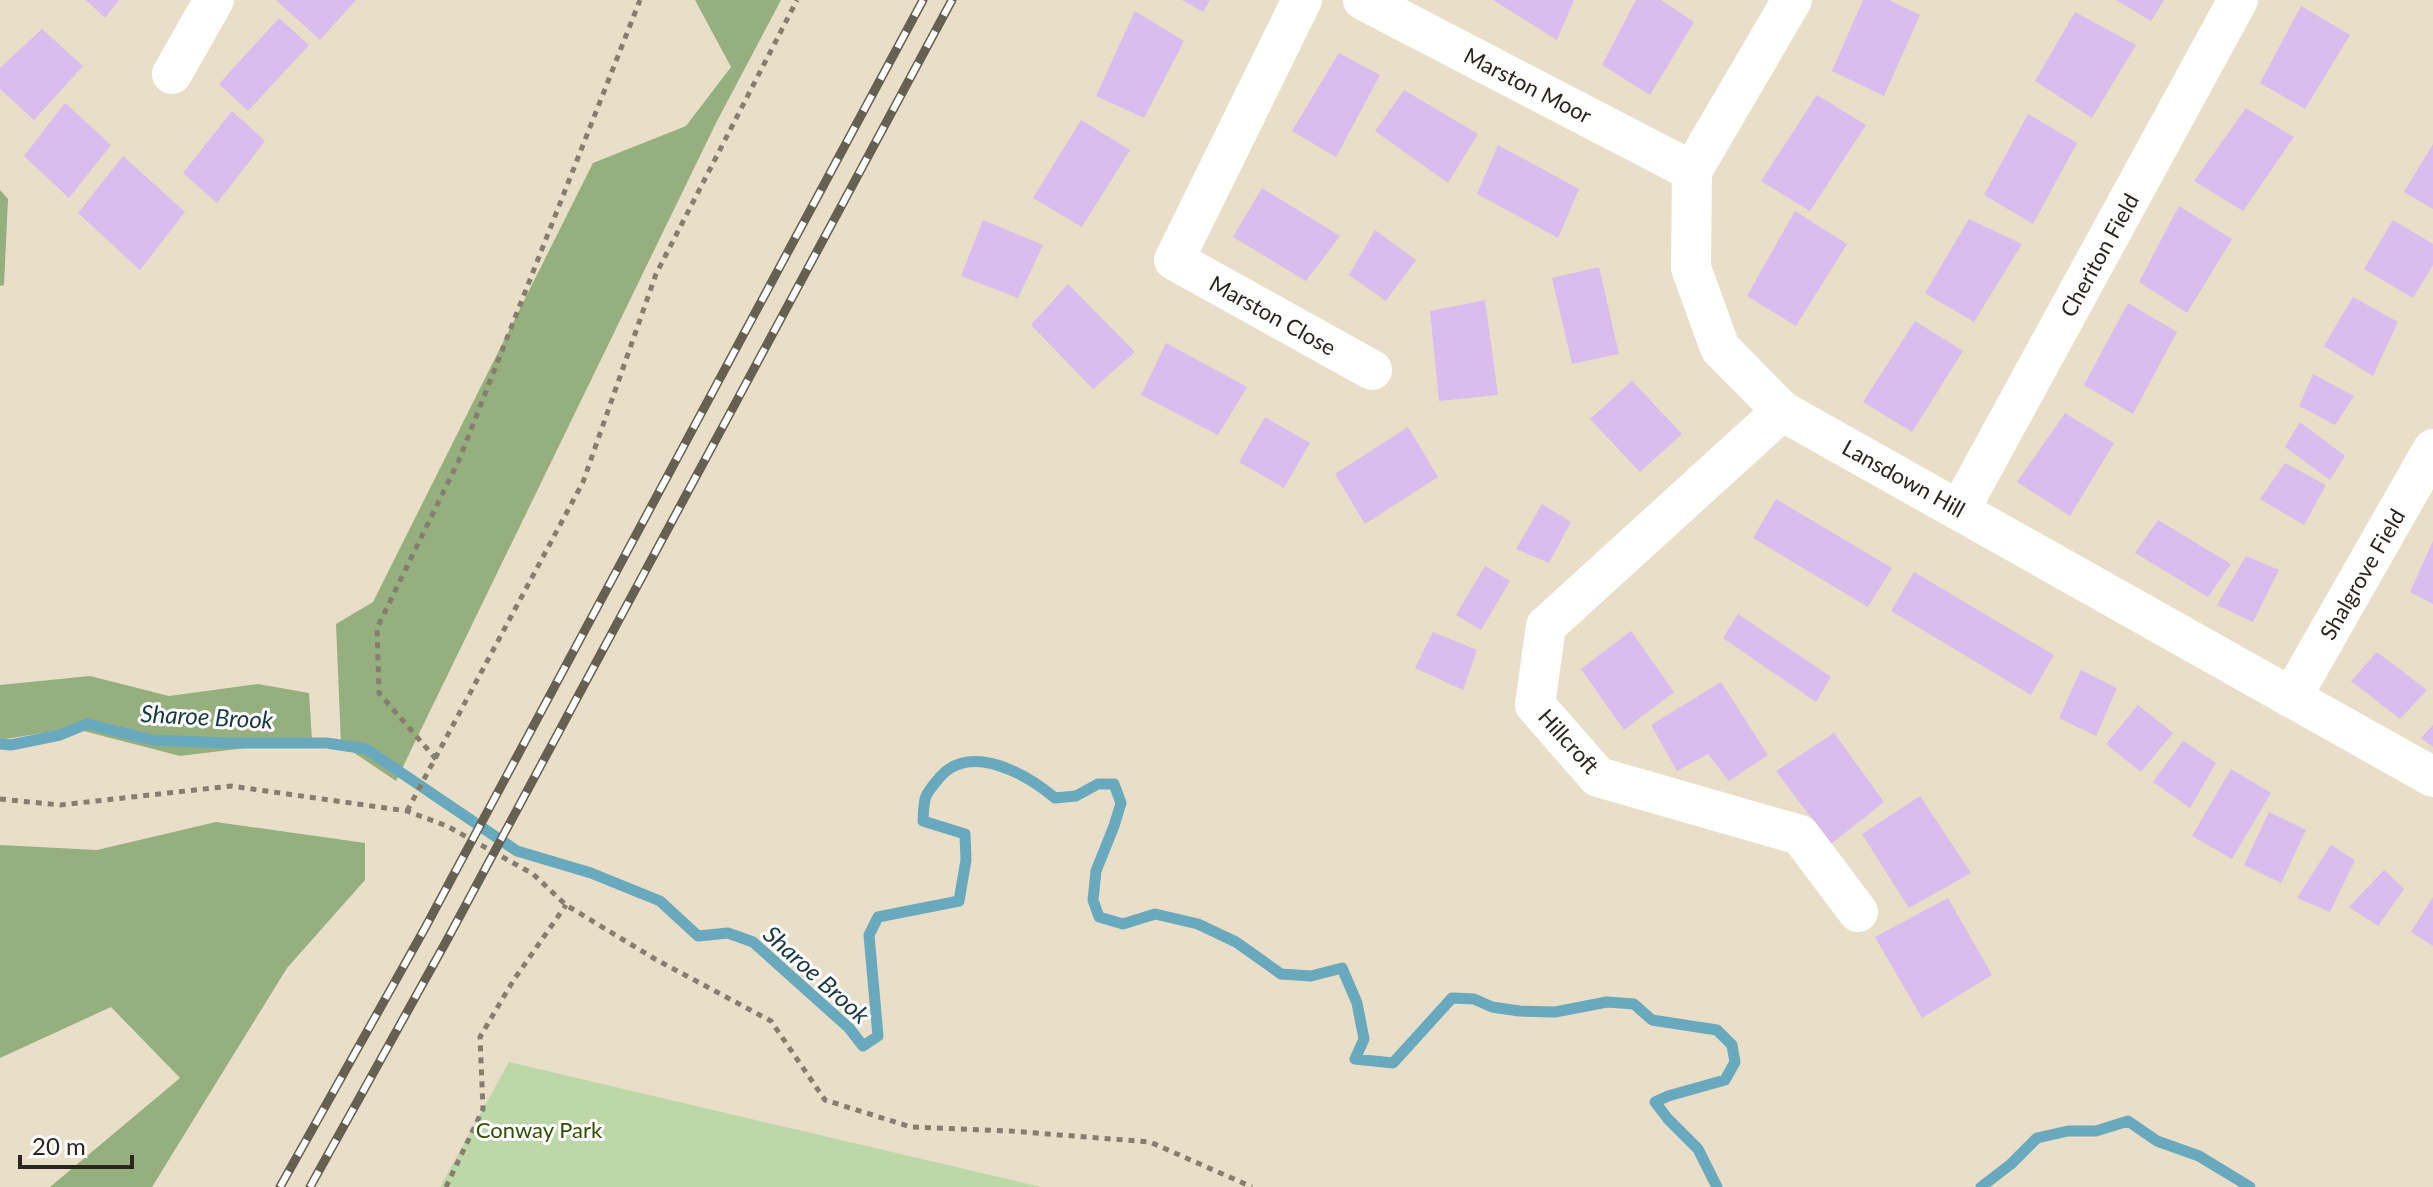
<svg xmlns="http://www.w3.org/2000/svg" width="2433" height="1187" font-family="Lato,sans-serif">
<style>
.green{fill:#bdd7a8}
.forest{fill:#95af7f}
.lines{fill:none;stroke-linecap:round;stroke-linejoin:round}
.stream{stroke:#68a9be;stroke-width:11}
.building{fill:#d8bdee}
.path{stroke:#857e6e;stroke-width:5;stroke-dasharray:6 6;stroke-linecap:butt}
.minor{stroke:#fff;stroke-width:40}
.rail-casing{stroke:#666053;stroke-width:9}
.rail{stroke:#fff;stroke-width:6;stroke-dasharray:18;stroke-linecap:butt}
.labels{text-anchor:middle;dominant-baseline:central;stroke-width:6;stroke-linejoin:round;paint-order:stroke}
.street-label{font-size:22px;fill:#2a261d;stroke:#fff}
.park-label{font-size:22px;fill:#305007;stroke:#fff}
.water-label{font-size:24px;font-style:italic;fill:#183841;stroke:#fff}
</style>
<rect width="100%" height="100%" fill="#e9dec8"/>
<!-- green -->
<path class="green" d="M509,1062L1041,1187H440Z"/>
<!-- forest -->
<path class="forest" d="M695,0H781L717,121L396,781L341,744L336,624L373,602L593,163L686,126L731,67Z
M0,190L8,199L4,285L0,286Z
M90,676L169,696L258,684L309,693L312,740L180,756L72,728L0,740V685Z
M216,822L365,843V880L287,968L152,1187H50L180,1078L111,1007L0,1058V845L97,850Z"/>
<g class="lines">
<!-- stream -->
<path class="stream" d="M0,744L11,745L60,735L87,724L152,740L226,743H327L366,749L517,851L591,873L660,901L698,936L728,933L753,942L849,1028L863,1046L878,1036L869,935L878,917L959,901L966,860L965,834L923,821C924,795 924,796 940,777C971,742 1026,774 1055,798L1076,796L1098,784H1114L1121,803L1114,826L1096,871L1093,900L1099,917L1123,924L1155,914L1198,924L1236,942L1281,974L1311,976L1342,968L1357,1003L1364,1039L1355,1059L1393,1063L1452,998L1474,999L1492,1007L1519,1011L1555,1012L1607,1002L1634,1004L1652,1020L1717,1030L1732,1045L1735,1062L1725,1080L1668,1096L1655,1102L1668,1119L1698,1149L1717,1187
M1981,1187L2011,1164L2037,1138L2068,1131H2096L2128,1121L2157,1141L2199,1156L2250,1187"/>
</g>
<!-- building -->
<path class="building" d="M86,0H119L105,18Z
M276,0H356L320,40Z
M1182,0H1210L1203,12Z
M1493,0H1574L1557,40Z
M1636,0H1661L1694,22L1650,95L1602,65Z
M1863,0H1889L1920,15L1884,96L1832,71Z
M2116,0H2164L2151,21Z
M2301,6L2350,35L2305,109L2260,83Z
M1135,11L1184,41L1144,118L1096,96Z
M2075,12L2136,45L2092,118L2035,81Z
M279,18L309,45L248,111L219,84Z
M42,29L83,66L34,120L0,89V68Z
M1339,53L1380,75L1336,157L1292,131Z
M1404,90L1478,134L1448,183L1375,131Z
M1817,95L1866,125L1810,211L1761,181Z
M65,103L111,145L69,198L24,156Z
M2246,108L2294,137L2243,211L2194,181Z
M232,111L265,141L217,203L183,173Z
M2028,114L2077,143L2033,224L1984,195Z
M1081,120L1130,150L1082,227L1033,198Z
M2433,144V209L2404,192Z
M1498,145L1579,189L1558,238L1477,194Z
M123,156L185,212L140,270L78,213Z
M1262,188L1340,236L1306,281L1233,237Z
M2179,206L2232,239L2187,313L2139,282Z
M1795,211L1847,244L1796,326L1747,296Z
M1969,219L2022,244L1974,322L1925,293Z
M983,220L1043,245L1018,298L961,276Z
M2393,220L2433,244V265L2413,298L2364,269Z
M1375,230L1416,260L1386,301L1349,275Z
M1599,267L1619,354L1572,364L1552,278Z
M1068,284L1135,352L1093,389L1031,325Z
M2353,297L2398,322L2373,376L2324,346Z
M1485,300L1498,395L1439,401L1430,311Z
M2128,303L2177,332L2133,414L2084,385Z
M1915,321L1963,351L1912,432L1863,402Z
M1166,343L1247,387L1218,435L1141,395Z
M2313,374L2354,396L2335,425L2299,406Z
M1632,381L1682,434L1640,472L1590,419Z
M2065,413L2114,443L2070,516L2017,482Z
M1265,417L1310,443L1284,488L1239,462Z
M2300,422L2345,456L2330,480L2285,447Z
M1408,427L1438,477L1365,524L1335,474Z
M2285,463L2326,485L2304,525L2260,499Z
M1776,499L1892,568L1868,607L1753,538Z
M1542,504L1571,522L1549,563L1516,549Z
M2158,520L2231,564L2208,597L2135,553Z
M2433,541V604L2410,592Z
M2246,556L2279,570L2253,622L2217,605Z
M1485,566L1510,581L1481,630L1456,615Z
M1914,572L2054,655L2031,695L1891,611Z
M1738,614L1831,677L1816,702L1723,638Z
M1631,631L1674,692L1624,730L1581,669Z
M1433,632L1477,650L1463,690L1415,668Z
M2377,652L2427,690L2400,719L2351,681Z
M2081,670L2117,688L2096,736L2059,718Z
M1721,682L1768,755L1729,781L1708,754L1677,771L1651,725Z
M2138,705L2173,733L2141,772L2106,744Z
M2433,725V747L2421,738Z
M1834,733L1884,802L1831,844L1776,771Z
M2183,741L2216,763L2190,808L2153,782Z
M2231,769L2271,793L2232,859L2192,836Z
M1920,796L1971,873L1909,908L1862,834Z
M2269,812L2306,830L2281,883L2244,865Z
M2331,845L2355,860L2330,912L2297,898Z
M2384,870L2404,889L2378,926L2349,907Z
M2433,897V946L2411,932Z
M1948,898L1992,975L1922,1018L1875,937Z"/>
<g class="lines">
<!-- path -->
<path class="path" d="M436,759L379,693L377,628L459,460L640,0
M0,799L60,805L231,786L407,811L447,826L533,874L566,905L655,959L771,1021L825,1100L911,1127L1010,1131L1150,1142L1252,1187
M407,811L583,482L656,274L797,0
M446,1187L483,1109L480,1037L513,981L566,905"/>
<!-- minor -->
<path class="minor" d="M1302,0L1174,260L1372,370
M1363,0L1692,171
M1792,0L1692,171L1691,268L1720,348L1782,411L2433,777
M172,74L214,0
M1782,411L1546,626L1535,705L1598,777L1800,835L1858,912
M1960,509L2238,0
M2291,698L2433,449"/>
<!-- rail casing -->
<g class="rail-casing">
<path id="rail" d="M280,1187L425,928L923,0
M310,1187L447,940L952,0"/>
</g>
<!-- rail -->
<use href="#rail" class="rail"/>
</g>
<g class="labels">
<!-- street labels -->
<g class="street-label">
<text transform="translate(1528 85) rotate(27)">Marston Moor</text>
<text transform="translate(2099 255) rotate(-61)">Cheriton Field</text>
<text transform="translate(1273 315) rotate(29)">Marston Close</text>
<text transform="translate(1904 478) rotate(29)">Lansdown Hill</text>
<text transform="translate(2362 574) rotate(-60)">Shalgrove Field</text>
<text transform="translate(1569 741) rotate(48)">Hillcroft</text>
</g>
<!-- park labels -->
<g class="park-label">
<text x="539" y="1129">Conway Park</text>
</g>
<!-- water labels -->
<g class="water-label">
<text transform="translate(207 716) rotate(3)">Sharoe Brook</text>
<text transform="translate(817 974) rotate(42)">Sharoe Brook</text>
</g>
</g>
<!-- scale -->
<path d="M20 1155v12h112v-12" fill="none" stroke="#2a261d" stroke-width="4"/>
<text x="32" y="1155" font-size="24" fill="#2a261d" stroke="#ffffff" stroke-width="6" paint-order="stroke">20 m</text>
</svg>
